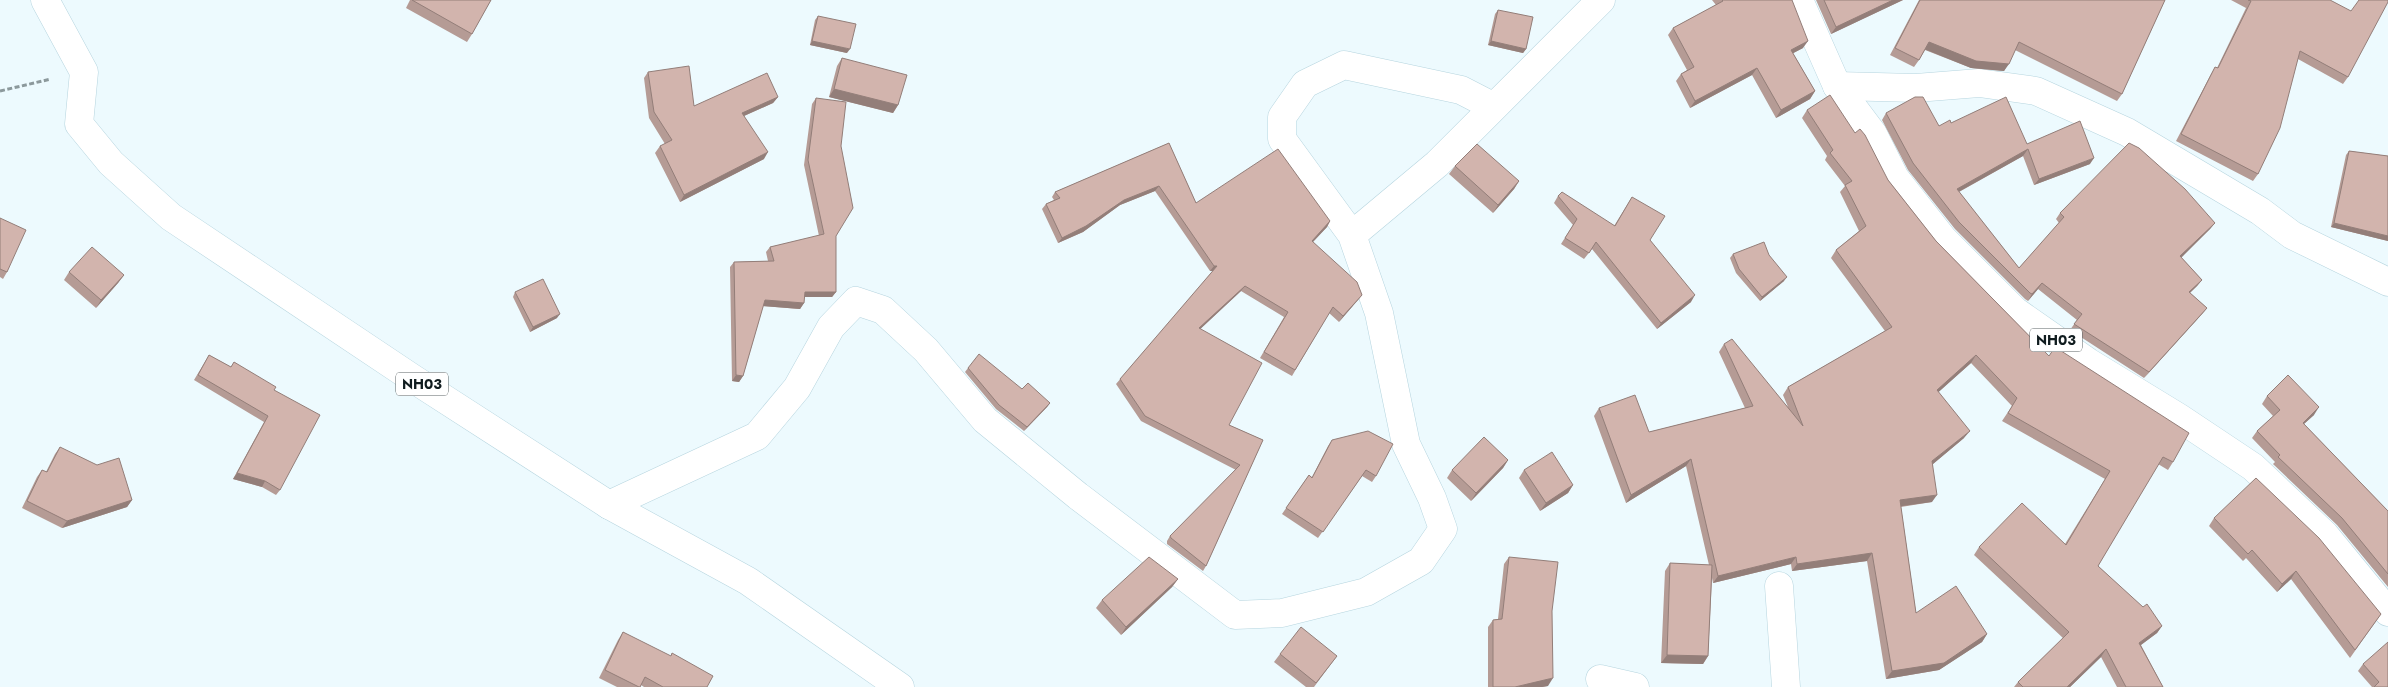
<svg xmlns="http://www.w3.org/2000/svg" width="2388" height="687" font-family="Jost,sans-serif">
<style>
.lines{fill:none;stroke-linecap:round;stroke-linejoin:round}
.minor-casing{stroke:#b6d5df;stroke-width:29}
.primary-casing{stroke:#b6d5df;stroke-width:29}
.path{stroke:#8c999c;stroke-width:3;stroke-dasharray:5 2.5;stroke-linecap:butt}
.minor{stroke:#fff;stroke-width:28}
.primary{stroke:#fff;stroke-width:28}
.wall{fill:#b59b95}
.shaded-wall{fill:#937e79}
.building{fill:#d2b4ad;stroke:#937e79}
.labels{text-anchor:middle;dominant-baseline:central;stroke-width:4.5;stroke-linejoin:round;paint-order:stroke}
.shield{fill:#fff;stroke:#586062;stroke-width:1}
.shield-label{font-size:14px;font-weight:bold;fill:#101c1f}
</style>
<rect width="100%" height="100%" fill="#edfafe"/>
<g class="lines">
<!-- minor casing -->
<g class="minor-casing">
<path id="minor" d="M1837,86L1916,88L1979,83L2036,91L2127,132L2260,211L2292,235L2388,282
M1352,235L1437,164L1601,0
M609,505L757,436L797,388L831,327L856,301L883,310L926,350L985,420L1078,496L1235,615L1282,613L1366,592L1421,561L1443,529L1432,498L1406,444L1379,313L1352,235L1282,139V117L1305,84L1344,65L1461,90L1494,107
M1779,586L1786,687
M1600,679L1635,687"/>
</g>
<!-- primary casing -->
<g class="primary-casing">
<path id="primary" d="M45,0L84,72L79,124L111,163L171,217L412,378L609,505L748,581L900,687
M1799,0L1837,86L1873,134L1895,178L1943,239L2015,311L2088,362L2178,417L2253,467L2325,535L2388,612"/>
</g>
<!-- path -->
<path class="path" d="M0,91L51,79"/>
<!-- minor -->
<use href="#minor" class="minor"/>
<!-- primary -->
<use href="#primary" class="primary"/>
</g>
<!-- wall -->
<path class="wall" d="M410,0H491L472,34L467,42L406,8Z
M1712,0H1792L1803,48L1793,53L1815,91L1810,99L1776,118L1752,75L1690,108L1676,81L1681,74L1687,70L1668,35L1673,28L1716,5Z
M1816,0H1903L1831,34Z
M1919,0H2165L2122,94L2117,101L2015,50L2004,71L1971,68L1925,50L1919,60L1914,67L1890,55Z
M2231,0H2330L2348,77L2343,84L2298,59L2258,174L2253,181L2176,141L2211,74L2215,67L2217,68L2246,8Z
M1498,10L1526,49L1523,53L1488,45L1495,14Z
M818,16L847,53L810,45L815,20Z
M842,58L898,105L893,113L829,97L837,66Z
M648,72L694,106L778,97L773,103L744,116L764,159L680,202L655,153L660,146L665,144L649,118L644,78Z
M816,98L841,146L836,236V292L832,297H804V303L800,309L763,306L743,376L739,382L732,381L730,267L734,262L768,261L766,252L770,247L819,236L804,165L812,104Z
M1807,110L1855,133L1888,180L1936,241L2049,356L2173,462L2168,470L2158,464L2098,566L2162,626L2157,633L2141,645L2163,687H2117L2101,657L2070,687H2014L2018,682L2063,638L1974,555L1979,547L2065,544L2105,479L2002,421L2012,406L1971,363L1938,392L1964,438L1933,464L1932,502L1901,507L1916,613L1987,634L1982,642L1939,670L1886,679L1867,561L1792,571L1791,564L1713,583L1712,578L1708,656L1703,664L1661,663L1665,571L1670,563L1709,565L1686,466L1626,503L1594,416L1599,408L1649,432L1745,408L1719,352L1724,344L1788,407L1783,395L1788,387L1885,331L1831,258L1836,250L1859,231L1840,192L1845,186L1825,160L1827,156L1802,118Z
M1886,113L1939,126L1951,123L2027,144L2090,164L2034,185L2023,156L1959,192L2019,268L2059,223L2056,219L2060,213L2215,223L2210,229L2181,257L2202,280L2197,286L2190,293L2207,308L2202,314L2144,378L2070,330L2077,320L2038,289L2028,301L2025,299L1955,229L1908,170L1882,120Z
M1169,143L1196,203L1330,221L1327,227L1313,242L1362,295L1339,322L1329,313L1292,376L1260,358L1284,317L1241,291L1200,329L1229,425L1263,440L1206,566L1203,571L1167,544V541L1170,536L1236,470L1141,421L1116,384L1213,271H1210L1155,191L1120,205L1083,232L1058,243L1042,209L1046,204L1054,200L1052,197L1055,192Z
M2349,151L2388,156V241L2331,227L2346,155Z
M1455,166L1519,181L1514,189L1493,213L1449,174Z
M1558,196L1614,226L1632,197L1650,240L1691,302L1657,329L1592,249L1584,259L1561,244L1573,225L1554,203Z
M0,218L7,272L3,279L0,277Z
M1733,254L1784,281L1760,301L1736,273L1730,258Z
M69,272L124,275L118,283L96,308L64,280Z
M515,292L557,318L530,332L513,297Z
M209,355L231,367L234,362L274,390L280,490L276,495L262,487L233,479L264,422L194,380Z
M968,368L1050,403L1047,407L1024,431L996,409L965,372Z
M2267,396L2314,415L2304,424L2388,511V587L2337,525L2273,464L2275,462L2252,438L2257,431L2273,416L2262,404Z
M1332,440L1376,476L1372,482L1362,476L1318,538L1282,514L1309,475L1312,477L1328,446Z
M60,447L132,500L127,507L62,528L22,508L37,477L42,470L46,472L55,454Z
M1508,460L1503,468L1471,501L1447,478L1452,470Z
M1524,470L1573,485L1568,493L1540,511L1519,478Z
M2214,518L2381,614L2350,658L2291,579L2277,592L2246,558L2243,561L2209,526Z
M1509,557L1552,611L1548,686L1542,687H1488V627L1493,620L1498,619L1504,564Z
M1178,579L1172,587L1121,635L1096,608L1102,600Z
M623,632L707,687H644L641,685L640,687H617L599,678L618,640Z
M1280,654L1337,656L1314,687H1306L1274,662Z
M2363,664L2388,687H2372L2358,671Z"/>
<!-- shaded-wall -->
<path class="shaded-wall" d="M1893,0H1903L1831,34L1836,27Z
M812,41L850,49L847,53L810,45Z
M1491,41L1526,49L1523,53L1488,45Z
M1808,41L1803,48L1786,57L1791,50Z
M1929,42L2009,64L2004,71L1971,68L1924,49Z
M1757,68L1752,75L1690,108L1695,101Z
M834,89L898,105L893,113L829,97Z
M1815,91L1810,99L1776,118L1781,110Z
M778,97L773,103L737,119L742,113Z
M2028,149L2023,156L1953,195L1957,189Z
M768,152L764,159L680,202L684,195Z
M2094,158L2090,164L2034,185L2039,179Z
M1519,181L1514,189L1493,213L1498,205Z
M1159,186L1155,191L1120,205L1083,232L1058,243L1062,238L1124,200Z
M1330,221L1327,227L1308,247L1312,241Z
M2215,223L2210,229L2176,263L2180,256Z
M2334,223L2388,236V241L2331,227Z
M1214,266H1217L1214,271H1210Z
M124,275L118,283L96,308L101,300Z
M1787,277L1784,281L1760,301L1762,297Z
M2202,280L2197,286L2184,298L2189,292Z
M2042,283L2038,289L2028,301L2032,294Z
M1245,286L1241,291L1195,334L1199,328Z
M805,292H836L832,297H801Z
M1362,295L1358,300L1339,322L1343,316Z
M1695,295L1691,302L1657,329L1661,323Z
M765,300L804,303L800,309L761,306Z
M2207,308L2202,314L2144,378L2149,372Z
M560,314L557,318L530,332L533,327Z
M1976,355L1971,363L1932,398L1937,390Z
M736,375L743,376L739,382L732,381Z
M1050,403L1047,407L1024,431L1027,427Z
M2319,407L2314,415L2297,430L2303,423Z
M1970,431L1964,438L1927,469L1932,461Z
M1691,459L1686,466L1626,503L1631,495Z
M1508,460L1503,468L1471,501L1476,493Z
M237,473L265,481L262,487L233,479Z
M1573,485L1568,493L1540,511L1546,503Z
M1937,495L1932,502L1895,507L1900,500Z
M132,500L127,507L62,528L67,521Z
M1872,553L1867,561L1792,571L1797,564Z
M1796,557L1791,564L1713,583L1718,576Z
M2296,571L2291,579L2277,592L2282,584Z
M1178,579L1172,587L1121,635L1126,627Z
M2162,626L2157,633L2134,650L2139,643Z
M1987,634L1982,642L1939,670L1886,679L1892,671Z
M2106,649L2101,657L2070,687H2067Z
M1667,655L1708,656L1703,664L1661,663Z
M1553,678L1548,686L1542,687H1515Z"/>
<!-- building -->
<path class="building" d="M412,0H491L472,34Z
M1722,0H1792L1808,41L1791,50L1815,91L1781,110L1757,68L1695,101L1681,74L1694,67L1673,28L1723,1Z
M1824,0H1893L1836,27Z
M1920,0H2165L2122,94L2019,42L2009,64L1976,61L1929,42L1919,60L1895,48Z
M2248,0H2330L2351,11L2359,0H2388V2L2348,77L2300,51L2280,128L2258,174L2181,134L2215,67L2218,68L2251,1Z
M1498,10L1533,17L1526,49L1491,41Z
M818,16L856,24L850,49L812,41Z
M842,58L907,75L898,105L834,89Z
M689,66L694,106L767,73L778,97L742,113L768,152L684,195L660,146L672,140L654,112L648,72Z
M1830,95L1855,133L1860,129L1865,135L1888,180L1936,241L2049,356L2055,347L2189,433L2173,462L2163,457L2098,566L2143,607L2147,604L2162,626L2139,643L2163,687H2126L2106,649L2067,687H2023L2018,682L2069,632L1979,547L2022,503L2066,545L2110,471L2008,413L2017,398L1976,355L1937,390L1970,431L1932,461L1937,495L1900,500L1916,613L1956,586L1987,634L1944,663L1892,671L1872,553L1797,564L1796,557L1718,576L1691,459L1631,495L1599,408L1635,395L1649,432L1753,406L1724,344L1732,339L1803,426L1788,387L1892,327L1836,250L1866,226L1845,185L1852,181L1830,153L1833,150L1807,110Z
M1915,97H1923L1939,126L1950,120L1951,123L2006,97L2027,144L2080,121L2094,158L2039,179L2028,149L1957,189L2019,268L2064,217L2060,213L2129,143L2139,148L2185,189L2215,223L2180,256L2202,280L2189,292L2207,308L2149,372L2074,324L2082,314L2042,283L2032,294L2030,293L1959,222L1913,163L1886,113Z
M816,98L846,102L841,146L853,208L836,236V292H805L804,303L765,300L743,376L736,375L734,262L774,261L770,247L824,234L808,160Z
M1169,143L1196,203L1278,149L1330,221L1312,241L1357,282L1362,295L1343,316L1333,307L1295,370L1264,352L1288,312L1245,286L1199,328L1262,363L1229,425L1263,440L1206,566L1171,538L1170,536L1240,465L1145,416L1120,379L1217,266H1214L1159,186L1124,200L1086,226L1062,238L1046,204L1060,198L1055,192Z
M1477,144L1519,181L1498,205L1455,166Z
M2349,151L2388,156V236L2334,223Z
M1562,192L1615,226L1632,197L1665,216L1650,240L1695,295L1661,323L1596,242L1589,253L1565,238L1577,219L1558,196Z
M0,218L26,230L7,272L0,269Z
M1764,242L1769,255L1787,277L1762,297L1739,269L1733,254Z
M92,247L124,275L101,300L69,272Z
M543,279L560,314L533,327L515,292Z
M979,354L1022,389L1028,383L1050,403L1027,427L999,405L968,368Z
M209,355L231,367L234,362L276,387L274,390L320,415L280,490L265,481L237,473L268,416L198,375Z
M2288,375L2319,407L2303,423L2388,511V574L2342,518L2278,457L2280,455L2257,431L2280,410L2267,396Z
M1368,431L1393,444L1376,476L1366,470L1323,532L1286,508L1309,475L1312,478L1332,440Z
M1484,437L1508,460L1476,493L1452,470Z
M60,447L97,465L119,458L132,500L67,521L27,501L42,470L47,472Z
M1552,452L1573,485L1546,503L1524,470Z
M2256,478L2319,538L2381,614L2355,650L2296,571L2282,584L2252,550L2248,554L2214,518Z
M1149,557L1178,579L1126,627L1102,600Z
M1509,557L1558,562L1552,611L1553,678L1515,687H1493V620L1502,619Z
M1670,563L1712,565L1708,656L1667,655Z
M1301,627L1337,656L1316,683L1280,654Z
M623,632L671,656L672,653L713,676L707,687H663L645,677L640,687H639L605,670Z
M2388,642V687H2374L2379,682L2363,664Z"/>
<g class="labels">
<!-- shield labels -->
<g class="shield">
<rect x="2030" y="328.5" width="52" height="23" rx="4"/>
<rect x="396" y="372.5" width="52" height="23" rx="4"/>
</g>
<g class="shield-label">
<text x="2056" y="340">NH03</text>
<text x="422" y="384">NH03</text>
</g>
</g>
</svg>
